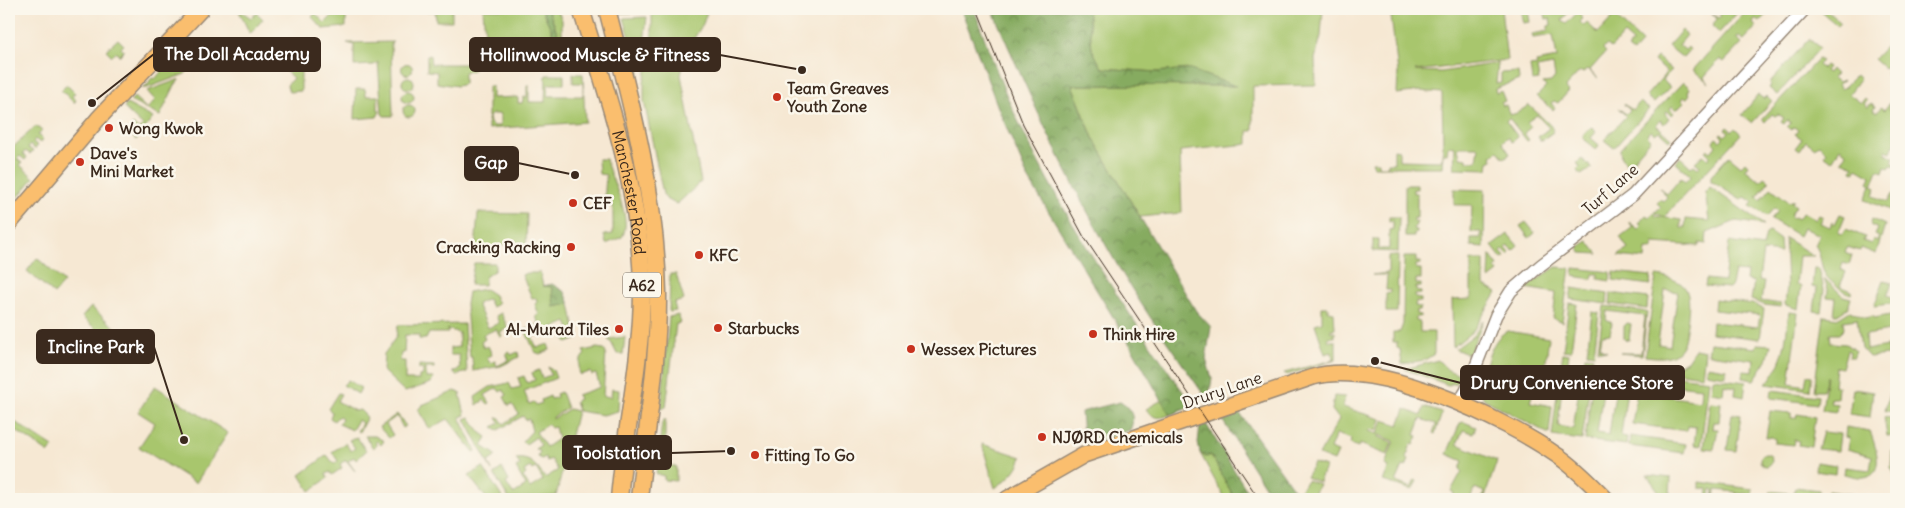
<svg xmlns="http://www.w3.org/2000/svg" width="1905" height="508" font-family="Delius,sans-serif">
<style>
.green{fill:#a8c66d;stroke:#727846;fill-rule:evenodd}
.forest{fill:url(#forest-crowns);stroke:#606a3f}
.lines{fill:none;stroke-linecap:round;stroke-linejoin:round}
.minor-casing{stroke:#988978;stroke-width:14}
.major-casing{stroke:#988978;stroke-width:18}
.highway-casing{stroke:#988978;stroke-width:19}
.minor{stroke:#fff;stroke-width:11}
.major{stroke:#fabe6e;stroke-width:15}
.highway{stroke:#fabe6e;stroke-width:16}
.tram{stroke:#3b2a1e;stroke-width:1}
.poi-dot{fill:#c8321e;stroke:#fbf7ec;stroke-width:2}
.labels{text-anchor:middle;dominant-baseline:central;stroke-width:5;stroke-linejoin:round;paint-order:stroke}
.shield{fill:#fbf7ec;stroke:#75685c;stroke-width:1}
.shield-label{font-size:15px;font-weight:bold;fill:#3b2a1e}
.poi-label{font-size:16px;font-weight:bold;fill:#3b2a1e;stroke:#fbf7ec;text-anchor:start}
.street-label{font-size:16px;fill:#3b2a1e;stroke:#fbf7ec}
.leader{fill:none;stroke:#3b2a1e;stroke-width:2}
.callout-dot{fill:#3b2a1e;stroke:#fbf7ec;stroke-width:2}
.callout{fill:#3b2a1e;stroke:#3b2a1e;stroke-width:2}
.callout-label{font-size:18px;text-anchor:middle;font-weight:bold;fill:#fff}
</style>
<defs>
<pattern id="forest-crowns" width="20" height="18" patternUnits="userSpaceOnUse" patternTransform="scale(1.25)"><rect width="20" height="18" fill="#86ab60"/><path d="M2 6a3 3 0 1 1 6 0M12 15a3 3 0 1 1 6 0" fill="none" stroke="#6f8b4f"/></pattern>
</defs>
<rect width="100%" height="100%" fill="#fbf7ec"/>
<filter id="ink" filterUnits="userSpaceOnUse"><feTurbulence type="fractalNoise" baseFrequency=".02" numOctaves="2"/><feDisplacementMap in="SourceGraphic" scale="10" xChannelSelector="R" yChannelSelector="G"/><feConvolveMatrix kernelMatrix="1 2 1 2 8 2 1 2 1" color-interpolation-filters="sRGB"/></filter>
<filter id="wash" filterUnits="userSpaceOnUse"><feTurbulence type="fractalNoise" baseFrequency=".0096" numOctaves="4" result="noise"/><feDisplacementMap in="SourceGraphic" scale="20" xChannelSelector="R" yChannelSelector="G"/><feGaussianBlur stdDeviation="1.12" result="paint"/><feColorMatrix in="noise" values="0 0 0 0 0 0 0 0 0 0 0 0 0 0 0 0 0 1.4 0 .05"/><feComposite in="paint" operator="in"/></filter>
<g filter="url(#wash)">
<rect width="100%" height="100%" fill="#f6e8d3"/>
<!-- green -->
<path class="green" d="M238,9L251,18L257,13L263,19L250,34Z
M339,9H346V27L323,29L312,17L315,13L325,23Z
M348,9H433V11L348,14Z
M435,9H452V21H436Z
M483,9H542L555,38L558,34L548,9H557L562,20V45L555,38L545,59L487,60Z
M615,9H647V13H616Z
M652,9H708L703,24L686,51L681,75L701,182L677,204L667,200L663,194L644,101V82L652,44Z
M1088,9H1323L1321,36L1315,59L1316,85L1253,86V131H1248V144L1180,151L1182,213L1140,217L1093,138L1072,85L1233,86L1188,69L1157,72L1101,68L1092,49Z
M1390,9H1501L1507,60L1415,71L1441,72L1498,63L1496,84L1501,83V73L1518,72L1519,80L1495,89L1496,93L1501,91L1505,101L1501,103L1503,106L1506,105L1510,115L1517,113L1529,105L1552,127L1553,132L1541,141L1538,137L1549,128L1537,115L1527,122L1531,127L1524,133L1529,140L1527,141L1509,118L1506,121L1518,137L1512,142L1508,137L1502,142L1510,154L1504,158L1498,151L1491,156L1493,160L1489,162L1488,169L1454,168L1455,147L1448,146L1447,154H1443L1442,167H1374L1372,162H1378V166H1388V163H1394V149L1399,150V160L1441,161L1443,147L1442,93L1420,91L1397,94L1398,72ZM1458,147H1479L1477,161H1467V158L1460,157Z
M1520,9L1528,10L1530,22L1523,23Z
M1544,9H1571L1562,20L1566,24L1580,10L1583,12L1580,16L1583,19L1580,22L1584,26L1587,23L1598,33L1614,16L1642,42L1633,52L1628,48L1633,42L1624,34L1611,48L1607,45L1603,49L1606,52L1590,70L1598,78L1587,69L1582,73L1580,71L1565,87L1569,91L1558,103L1554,101L1551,103L1555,108L1553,110L1537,96L1546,87L1543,83L1551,82L1555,77L1553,65L1537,68L1539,80L1532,81L1530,66L1537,65L1536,62L1557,58L1553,35L1533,38L1532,34L1548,31V26L1551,25L1550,18L1546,19Z
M1714,9L1720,13L1721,9L1725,11L1735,9L1738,12L1719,33L1712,26L1717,19L1710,12L1718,18L1721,16Z
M1748,9H1772L1760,22L1756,19L1753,23L1756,27L1744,40L1738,36L1736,38L1742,43L1724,62L1720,59L1704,77L1709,83L1693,70Z
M1818,9H1826L1841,23L1838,26Z
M647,17L642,61L637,79L634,51L624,18Z
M1682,30L1687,35L1679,45L1685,50L1688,47L1690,50L1683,58L1668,46Z
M1896,35V54L1884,68L1874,59Z
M118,39L124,45L121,48L124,51L119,56L116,52L112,56L106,50Z
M287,39L299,49L308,39L314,45V48L301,49V91L289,92L287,85L293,78L280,66L282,63L281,60L286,54L279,47Z
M1809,39L1820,48L1777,95L1769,88L1771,85L1769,83Z
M393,42L391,44L393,116H384L382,114L378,62L374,65L354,66V45L347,43Z
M181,47L197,62L185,74L147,88H142L150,83L149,81L152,78L155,79L162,71L160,69Z
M427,55H430L431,64H470V55H472L473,70L464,72V84L457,86L437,83V72L427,71Z
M1657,57L1672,70L1662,80L1670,87L1654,103L1646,96L1667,72L1654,61Z
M1818,59L1822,61L1818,65L1822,69L1825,65L1828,67L1825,71L1828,73L1831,69L1836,74L1832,77L1838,82L1843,80L1838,85L1842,89L1856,75L1860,79L1849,94L1861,103L1865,98L1867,100L1864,104L1868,107L1871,103L1875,106L1873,109L1877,112L1881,107L1884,110L1891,101L1889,109L1893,110L1896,104V144H1894L1891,152L1886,150L1885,153L1894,157L1892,162L1896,164V167L1891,165L1889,168L1885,166L1883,172L1878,170L1872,186L1876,188L1873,196L1888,202L1892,194L1896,196V204L1892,211L1865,200L1871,185L1868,183L1871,176L1857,168L1855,172L1852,171L1854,166L1842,161L1847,153L1840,148L1832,161L1824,155L1827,152L1819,144L1815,148L1806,141L1799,151L1795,148L1802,139L1795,134L1798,130L1794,127L1791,130L1787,127L1791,123L1787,120L1784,124L1781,122L1784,118L1778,114L1775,116L1772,114L1765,122L1762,119Z
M1896,59L1894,70L1896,71V79L1886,74Z
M401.5 69a5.5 5.5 0 1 1 11 0a5.5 5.5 0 1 1-11 0Z
M573,74H583L585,122L488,129V86H492V98L518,97V103H522L524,97H527V85H529V102H545L546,75H564V84H548V96H583V83H573ZM492,114H500V126H493L490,123L489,117Z
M402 83a6 6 0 1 1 12 0a6 6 0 1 1-12 0Z
M180,79L175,85L160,116L130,101L134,97L147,109L155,100L147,91Z
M1683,82L1690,88L1688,92L1690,94L1687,98L1684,97L1682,100L1684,102L1676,110L1672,106L1670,109L1674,113L1672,115L1667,111L1665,114L1669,118L1664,124L1660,120L1656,125L1671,138L1669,140L1659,131L1655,134L1651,131L1647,135L1651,139L1629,165L1621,158L1620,149Z
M67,85L75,93L72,96L76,100L74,103L61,90Z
M356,89H365L366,96H378V110L380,111L377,117L355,119Z
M402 97a6 6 0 1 1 12 0a6 6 0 1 1-12 0Z
M1758,95L1764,99L1767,96L1772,101L1752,123L1742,115Z
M1640,102L1649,109L1614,148L1604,140L1626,116L1618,108L1626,114L1630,110L1623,104L1633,110Z
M127,104L153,118L136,140L126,131L128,129L132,132L134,129L131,126L133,124L139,130L143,126L124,108Z
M403 111a6 6 0 1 1 12 0a6 6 0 1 1-12 0Z
M36,126L42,131L38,135L43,140L40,143L35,139L33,142L38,146L35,149L30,145L28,148L33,151L30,154L25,151L23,154L27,157L25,160L20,156L17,159L22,163L20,165L34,178L9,208V151Z
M1591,127L1596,132L1591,138L1599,145L1596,150L1582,137Z
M1727,127L1732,131L1735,128L1741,134L1664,217L1656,213L1655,216L1681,220V228H1685L1686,219L1709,221L1705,192L1710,187L1764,225L1736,221L1707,233L1706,244L1699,243V246L1653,243L1652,249H1646L1645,259L1618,256L1628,249L1620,237L1633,227L1629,222L1638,229L1642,225L1639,223L1646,215L1649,217L1661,207L1657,203L1660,199L1663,201L1667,197L1660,188L1667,194L1681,178L1685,182L1691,176L1676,163L1680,157L1691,167L1694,165L1698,168L1700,166L1695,162L1703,155L1708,159L1710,156L1705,151L1707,149L1711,152L1716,146L1713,142L1716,138L1720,141L1723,138L1720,134L1721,133L1725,136L1729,132L1725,129Z
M1729,156L1741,166L1745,162L1748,165L1745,169L1760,181L1764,177L1769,181L1757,197L1761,200L1771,188L1789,202L1794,200L1792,203L1796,206L1790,216L1793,218L1795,217L1798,219L1803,212L1816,220L1819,215L1823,217L1820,223L1830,227L1832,222L1835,224L1840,214L1845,216L1838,233L1843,234L1846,229L1865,237L1863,241L1871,244L1873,239L1877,241L1879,237L1875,235L1878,229L1870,225L1872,219L1885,225L1876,254L1861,248L1860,251L1847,247L1845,252L1852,255L1849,265L1843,263L1841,269L1846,272L1840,286L1852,291L1851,294C1843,292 1827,280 1824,272C1820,262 1821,254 1815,245L1820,235L1803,228L1799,236L1771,219L1778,211L1774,208L1767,216L1750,206L1753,202L1745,197L1741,200L1711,181V176Z
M598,159H606C609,177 634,218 622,237L606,244L604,235L613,234V206L604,205L606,175L599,174Z
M1582,159L1592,168L1581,175L1577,170L1580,167L1577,163Z
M1405,185H1417V189H1413V193H1417V218H1414V222H1417L1414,229L1417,230V233H1414V237H1405Z
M1454,189L1485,190L1484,247L1471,246V238H1481V232H1471L1472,205H1454Z
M478,213L527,214L526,251L511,250L510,245H498L497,250L487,247V250H475Z
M1389,217H1399L1398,252L1373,251V239H1378V249H1389V230L1393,229V221H1389Z
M1526,222L1535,233L1529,238L1520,226Z
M1769,232L1780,240L1781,253L1763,251L1759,280L1764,281L1761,301L1781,304V307L1764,305L1751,300L1754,282L1746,280L1747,272L1735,271L1732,285L1729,288L1705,286L1706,279L1724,281L1729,242L1763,247L1766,234Z
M1508,234L1518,246L1513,251L1508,246L1506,248L1510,253L1508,255L1503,250L1501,252L1505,257L1502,259L1492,246Z
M1785,238L1814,256H1799L1796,285L1801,286L1798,309L1785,305L1787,285Z
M1588,241L1598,254L1581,253L1578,247Z
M1490,255L1498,266L1495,268L1498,272L1489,279Z
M1388,256H1398L1397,312H1386V294L1390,293V290H1386L1387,275H1372L1388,273Z
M1404,257H1416V262H1421V264L1416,265V269H1421V279H1416V284H1421V287H1416V291L1421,292V294L1415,295V298L1421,299V302H1416L1415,306L1420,307V310H1416V314L1420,315V317H1416V321L1420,322V332H1434V354L1425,360L1402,364L1400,349L1397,348V342H1393V332H1400L1403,324Z
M37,258L64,282L54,294L27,271Z
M1471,260H1484V285L1497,293L1473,331L1453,347L1452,300L1471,299Z
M474,263H495V270L485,277L484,285H470Z
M1556,267L1570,268L1562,322L1553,318L1556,293L1525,288Z
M1574,268L1611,272L1610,281L1598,279V274H1593L1592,279L1573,276Z
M1814,268H1819L1824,289L1821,312L1814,311L1817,288L1812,287Z
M1614,272L1651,276L1650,285L1613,280Z
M526,273H540L543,286L552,287L554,307L570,304L577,339L567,343L564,336L572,333L567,322L532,337L537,348L548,344L550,350L540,354L535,352L525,330L539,324L536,316L539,315L535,304L537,302L536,298H532L522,275Z
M670,274H676L684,300L674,303L676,311L669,312Z
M1656,276C1691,280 1691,293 1687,324C1685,335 1685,346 1676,353C1666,359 1656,357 1645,356ZM1665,290L1678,292L1670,346L1658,344Z
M1824,278L1843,296L1851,298L1848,308L1839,314H1834L1836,298L1827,297L1828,289Z
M1884,280L1892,283L1887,295L1896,299V303L1874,306Z
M1572,288L1608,294L1607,304L1570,299Z
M485,289L494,295L498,304L492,307L488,299L477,304L488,328L499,323L496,316L501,313L508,328L500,332L502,336L500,337L496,329L483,335L485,339L481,342L484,348L488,346L492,355L487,357L490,363L495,361L497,366L509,360L506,353L509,351L511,355L518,352L519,357L501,366L473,371L472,357H470L466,304L468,292Z
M1611,293L1648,298L1647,309L1610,304Z
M1715,299L1752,304L1764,309L1760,339L1711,333L1712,322L1758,327L1760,315L1714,310Z
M1569,303L1577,304L1571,351L1563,350Z
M1604,306L1647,312L1642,355L1620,353H1641L1645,316L1607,311L1606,320L1612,323L1610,334L1602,335L1600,348L1607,351L1598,350Z
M91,307L125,336L116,347L82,317Z
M1322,307H1328V311L1334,312L1335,329H1331V332H1335V337H1328L1329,341H1336V360L1287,375L1284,373L1333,360L1332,352L1325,354L1315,324L1322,322Z
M1850,311L1865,318L1873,316L1874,318L1896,314V326L1889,327L1890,331L1865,335L1866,350L1887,346L1888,355L1869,357L1861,348L1857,319L1843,321L1844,329L1839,334H1830L1831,343L1846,344L1855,351L1854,357H1849L1850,352L1847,350L1842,368L1836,367L1834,386L1838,387L1837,398H1831L1830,403L1837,404L1836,412L1822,410L1827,376L1823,391H1814L1824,316L1839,318Z
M1592,312L1599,313L1594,354L1587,353Z
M1789,312L1798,313L1789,383L1805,386L1807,375L1812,376L1810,390L1766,384C1786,360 1785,342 1789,312Z
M678,315L681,323L676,324L666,407L661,409L669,317Z
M1483,321L1470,353L1467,354L1455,349L1474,335Z
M1627,323L1631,324L1629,340L1624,339V326Z
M464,324L467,372L457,375L452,372L460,369L459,355H450V348L459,347V333L448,329V333H429L426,339H419V335H405L404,353H401L400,361H405V380H419V376L423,375V369H419V365L434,366V368H426V378H434L431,383L405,392L383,371L384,354L396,337L398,325Z
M1508,331L1549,338L1542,389H1534L1530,402L1552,406L1549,434L1484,399L1479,389C1485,372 1489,338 1508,331Z
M625,337L623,354H617L612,344L608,339Z
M1710,343L1756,348L1757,344L1771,345L1767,360L1754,380L1742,378L1743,371L1753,372L1754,360L1708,354Z
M597,348L603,349L606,353L603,396L611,397L612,389L619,390L618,411L603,415L578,411L575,401L579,399L577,395L600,387L596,374L592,375L590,372L580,375C578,367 579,360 585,354L583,351Z
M1695,349L1705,351L1702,376L1668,371L1687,361Z
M1563,353L1569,354L1565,384L1558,383Z
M1585,356L1593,357L1589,387L1581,386Z
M1438,360L1448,370L1459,375L1458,382L1448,385L1405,369Z
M1595,364L1601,366L1603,375H1611L1620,366L1637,368L1634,387L1627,386V390L1621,436L1627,437L1626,445L1585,440ZM1605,378L1617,380L1609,435L1597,433Z
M1707,366L1726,369L1725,376L1706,373Z
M548,367L553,370L556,378L524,391L529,404L534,402L536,405L542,403L541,400L550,396L551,399L557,397L556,394L561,392L567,408L553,417V419L569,409L577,411L556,496L509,499L494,474L502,468L509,481L506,483L513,494L526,486L516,468L520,465L516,459C531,457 537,467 545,478L558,470L551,459L547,461L545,457L542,459L538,457L540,451L535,449L541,445L536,437L526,444L522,442L532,431L529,419L526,420L523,416L498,430L493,427L500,423L497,418L499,417L504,424L519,414L512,404L509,406L504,397L507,395L503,390L500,392L497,388L485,395L490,403L488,404L484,400L477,405L475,397L490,387L509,383L512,389L521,387L518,378L524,376L527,383L535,380L532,373L539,370L542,378L551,375ZM548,424L551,428L555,427L558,439L546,447L536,432ZM530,467L532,470L536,468L543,480L530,488L523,477L526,474L524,471Z
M1639,371L1709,380L1701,446L1694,445L1696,427L1688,426L1687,431L1632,424L1637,392L1700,401L1701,388L1638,380Z
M1713,378L1746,382L1744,397L1735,395L1736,387L1724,385L1723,394L1711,392Z
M348,380L361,388L358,394L343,385Z
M155,386L228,433L196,483L139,447L155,423L138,412Z
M1558,386H1562L1558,426L1573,429L1579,389L1589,390L1582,440L1552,436Z
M1853,389L1873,392L1870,417L1849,414Z
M1772,390L1818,396L1817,404L1771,398Z
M1890,390L1896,391V412L1885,411Z
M455,391L460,393L465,415L460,417L476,451L474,452L448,419L430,429L418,410L422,405Z
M338,393L341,394L337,401L355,411L360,410L367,417L359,432L357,431L362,423L358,420L352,430L339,424L342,418L339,416L334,421L330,418L332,412L328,409Z
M1334,396L1345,397L1343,407L1381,419L1377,431L1370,429L1369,431L1378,434L1383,420L1399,425L1405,409L1421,416L1424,407L1442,413L1435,434L1433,433L1436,424L1421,419L1415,435L1418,436L1414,445L1411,444L1406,458L1409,460L1406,467L1403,466L1396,482L1411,488L1415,480L1417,481L1412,490L1383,481L1389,467L1385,465L1394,441L1379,435V437L1392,442L1387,455L1360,444L1358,447L1350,444L1351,439L1336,434L1330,449L1338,452L1334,461L1319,455L1339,419L1332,410Z
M1162,400L1170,415C1158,419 1154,419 1146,409Z
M1710,402L1721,403L1719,422H1713L1712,429H1718L1714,449L1704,448Z
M1770,411L1791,413V418H1796L1797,414L1815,417L1811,447L1798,445L1799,441L1794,440L1793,445L1775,443V439L1771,437L1766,438Z
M397,414L406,426L403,428L397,416L386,424L393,435L389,438L379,427Z
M1732,414L1741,415L1736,451L1727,450Z
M470,417L480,432L487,437L482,446L495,454V457L488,462L492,471L465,419Z
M1884,417L1896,419V437L1887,436Z
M9,418L53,447L49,453L9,426Z
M665,419V466H676V481L664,480V476L656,474L662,422Z
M1464,422L1476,427L1473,433L1463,430L1457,444L1497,461L1484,499H1482L1484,492L1475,488L1470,499H1452L1454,493L1451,491L1462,471L1460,469L1463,461L1447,454L1460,423Z
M1846,427L1870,431C1874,443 1887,474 1864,477C1858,478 1850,475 1844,474L1845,467L1870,470L1872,456L1847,449L1849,438L1845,437Z
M1823,432L1840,434L1838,451L1818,449Z
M365,436H375L384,441L381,445L377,441L375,443L377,445L373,448Z
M1630,436L1686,444L1684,453L1629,446Z
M357,437L366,451L356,460L354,457L348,461L355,471L346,460L340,464L342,468L332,475L330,472L326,474L328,478L310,491L300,475L327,455L334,464L338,461L332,452L345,443L351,451L355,448L349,440Z
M982,444L1022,457C1017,472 1008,479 995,488Z
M1892,451H1896V477L1891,468Z
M1200,453L1206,457L1211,455L1235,499H1225Z
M1760 460a6 6 0 1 1 12 0a6 6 0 1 1-12 0Z
M1816,462L1836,465L1835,474L1815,471Z
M1314,463L1325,467L1319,482L1306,477Z
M483,467L503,499H487L469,476Z
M1647,475L1671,478L1670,495L1705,499H1664Z
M1307,480L1319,484L1312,499H1301L1298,492Z
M1699,482L1753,489L1752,495L1743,493L1740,499L1741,494L1738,493L1735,499L1736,492L1716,490L1713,499L1714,490L1711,489L1710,499H1707L1708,489L1699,488Z
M1795,487L1819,490L1818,498L1809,496L1808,499H1793Z
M1771,491L1790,493L1789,499L1770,497Z
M1828,491L1886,499H1827Z"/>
<!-- forest -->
<path class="forest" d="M542,9H548L558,35L555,38Z
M961,9H974C988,48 1002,88 1020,125C1067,225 1130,316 1193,406L1170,415L1132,348L1028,178L999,110Z
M992,9H1088L1092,49L1102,68L1157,72L1188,69L1236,86L1072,85L1093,138L1196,311L1211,327L1206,359L1212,379L1208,401C1178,357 1146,314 1119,268C1070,185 1030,98 992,9Z
M552,284L565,292L570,304L554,307L552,287L543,286Z
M1120,402C1131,408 1136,418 1130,430L1084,446L1081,412Z
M1238,411L1301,499H1273L1221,418Z
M1206,424L1252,499H1235L1211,455L1206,457L1200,453L1198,443L1200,425Z"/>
</g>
<g filter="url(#ink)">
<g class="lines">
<!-- minor casing -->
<g class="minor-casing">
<path id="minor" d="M1458,404L1466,391L1496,315L1511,291L1541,265L1633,195L1805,9"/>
</g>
<!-- major casing -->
<g class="major-casing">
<path id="major" d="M9,224L98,119L201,9
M1007,499L1084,455L1313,377C1376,358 1506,419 1558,456C1576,468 1591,484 1606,499"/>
</g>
<!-- highway casing -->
<g class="highway-casing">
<g id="highway">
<path id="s1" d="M581,9C609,100 641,192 642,289C642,360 625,429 619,499"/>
<path d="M607,9C631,102 656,195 658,292C659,358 646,432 639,499"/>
</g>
</g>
<!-- minor -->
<use href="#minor" class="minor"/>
<!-- major -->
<use href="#major" class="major"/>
<!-- highway -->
<use href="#highway" class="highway"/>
<!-- tram -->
<path class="tram" d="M977,9L1023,124L1084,237L1259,499"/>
</g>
</g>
<!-- markers -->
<g class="poi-dot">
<circle cx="777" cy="97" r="5"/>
<circle cx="109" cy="128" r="5"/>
<circle cx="80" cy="162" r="5"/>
<circle cx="573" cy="203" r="5"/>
<circle cx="571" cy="247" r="5"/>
<circle cx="699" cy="255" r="5"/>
<circle cx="718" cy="328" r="5"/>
<circle cx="619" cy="329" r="5"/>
<circle cx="1093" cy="334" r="5"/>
<circle cx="911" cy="349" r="5"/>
<circle cx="1042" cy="437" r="5"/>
<circle cx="755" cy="455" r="5"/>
</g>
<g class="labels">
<!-- shield labels -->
<rect class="shield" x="623" y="272.5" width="38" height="25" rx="4"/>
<g class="shield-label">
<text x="642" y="285">A62</text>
</g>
<!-- poi labels -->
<g class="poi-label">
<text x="787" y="88">Team Greaves<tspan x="787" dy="18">Youth Zone</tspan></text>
<text x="119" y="128">Wong Kwok</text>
<text x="90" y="153">Dave's<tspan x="90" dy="18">Mini Market</tspan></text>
<text x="583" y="203">CEF</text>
<text x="561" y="247" text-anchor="end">Cracking Racking</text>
<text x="709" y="255">KFC</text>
<text x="728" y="328">Starbucks</text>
<text x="609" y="329" text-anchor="end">Al-Murad Tiles</text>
<text x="1103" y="334">Think Hire</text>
<text x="921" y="349">Wessex Pictures</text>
<text x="1052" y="437">NJØRD Chemicals</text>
<text x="765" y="455">Fitting To Go</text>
</g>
<!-- street labels -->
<g class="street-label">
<text transform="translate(1610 189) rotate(-41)">Turf Lane</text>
<text stroke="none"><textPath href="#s1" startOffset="190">Manchester Road</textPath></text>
<text transform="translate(1222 390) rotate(-19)">Drury Lane</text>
</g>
</g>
<!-- callouts -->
<path class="leader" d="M92 103L154 54M802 70L720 55M575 175L518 163M184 440L154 347M1375 361L1461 383M731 451L671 453"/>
<g class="callout-dot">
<circle cx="92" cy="103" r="5"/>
<circle cx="802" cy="70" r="5"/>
<circle cx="575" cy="175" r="5"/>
<circle cx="184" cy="440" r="5"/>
<circle cx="1375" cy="361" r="5"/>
<circle cx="731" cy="451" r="5"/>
</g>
<g class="callout">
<rect x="154" y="38" width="166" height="33" rx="5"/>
<rect x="470" y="38" width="250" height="33" rx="5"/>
<rect x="465" y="147" width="53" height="33" rx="5"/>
<rect x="37" y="330" width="117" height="33" rx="5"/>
<rect x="1461" y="366" width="223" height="33" rx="5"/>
<rect x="563" y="436" width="108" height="33" rx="5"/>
</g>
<g class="callout-label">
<text x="237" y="60">The Doll Academy</text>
<text x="595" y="61">Hollinwood Muscle &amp; Fitness</text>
<text x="491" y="169">Gap</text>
<text x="96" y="353">Incline Park</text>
<text x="1572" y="389">Drury Convenience Store</text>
<text x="617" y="459">Toolstation</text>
</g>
<!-- margin -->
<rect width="1905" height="508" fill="none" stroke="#fbf7ec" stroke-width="30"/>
</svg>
